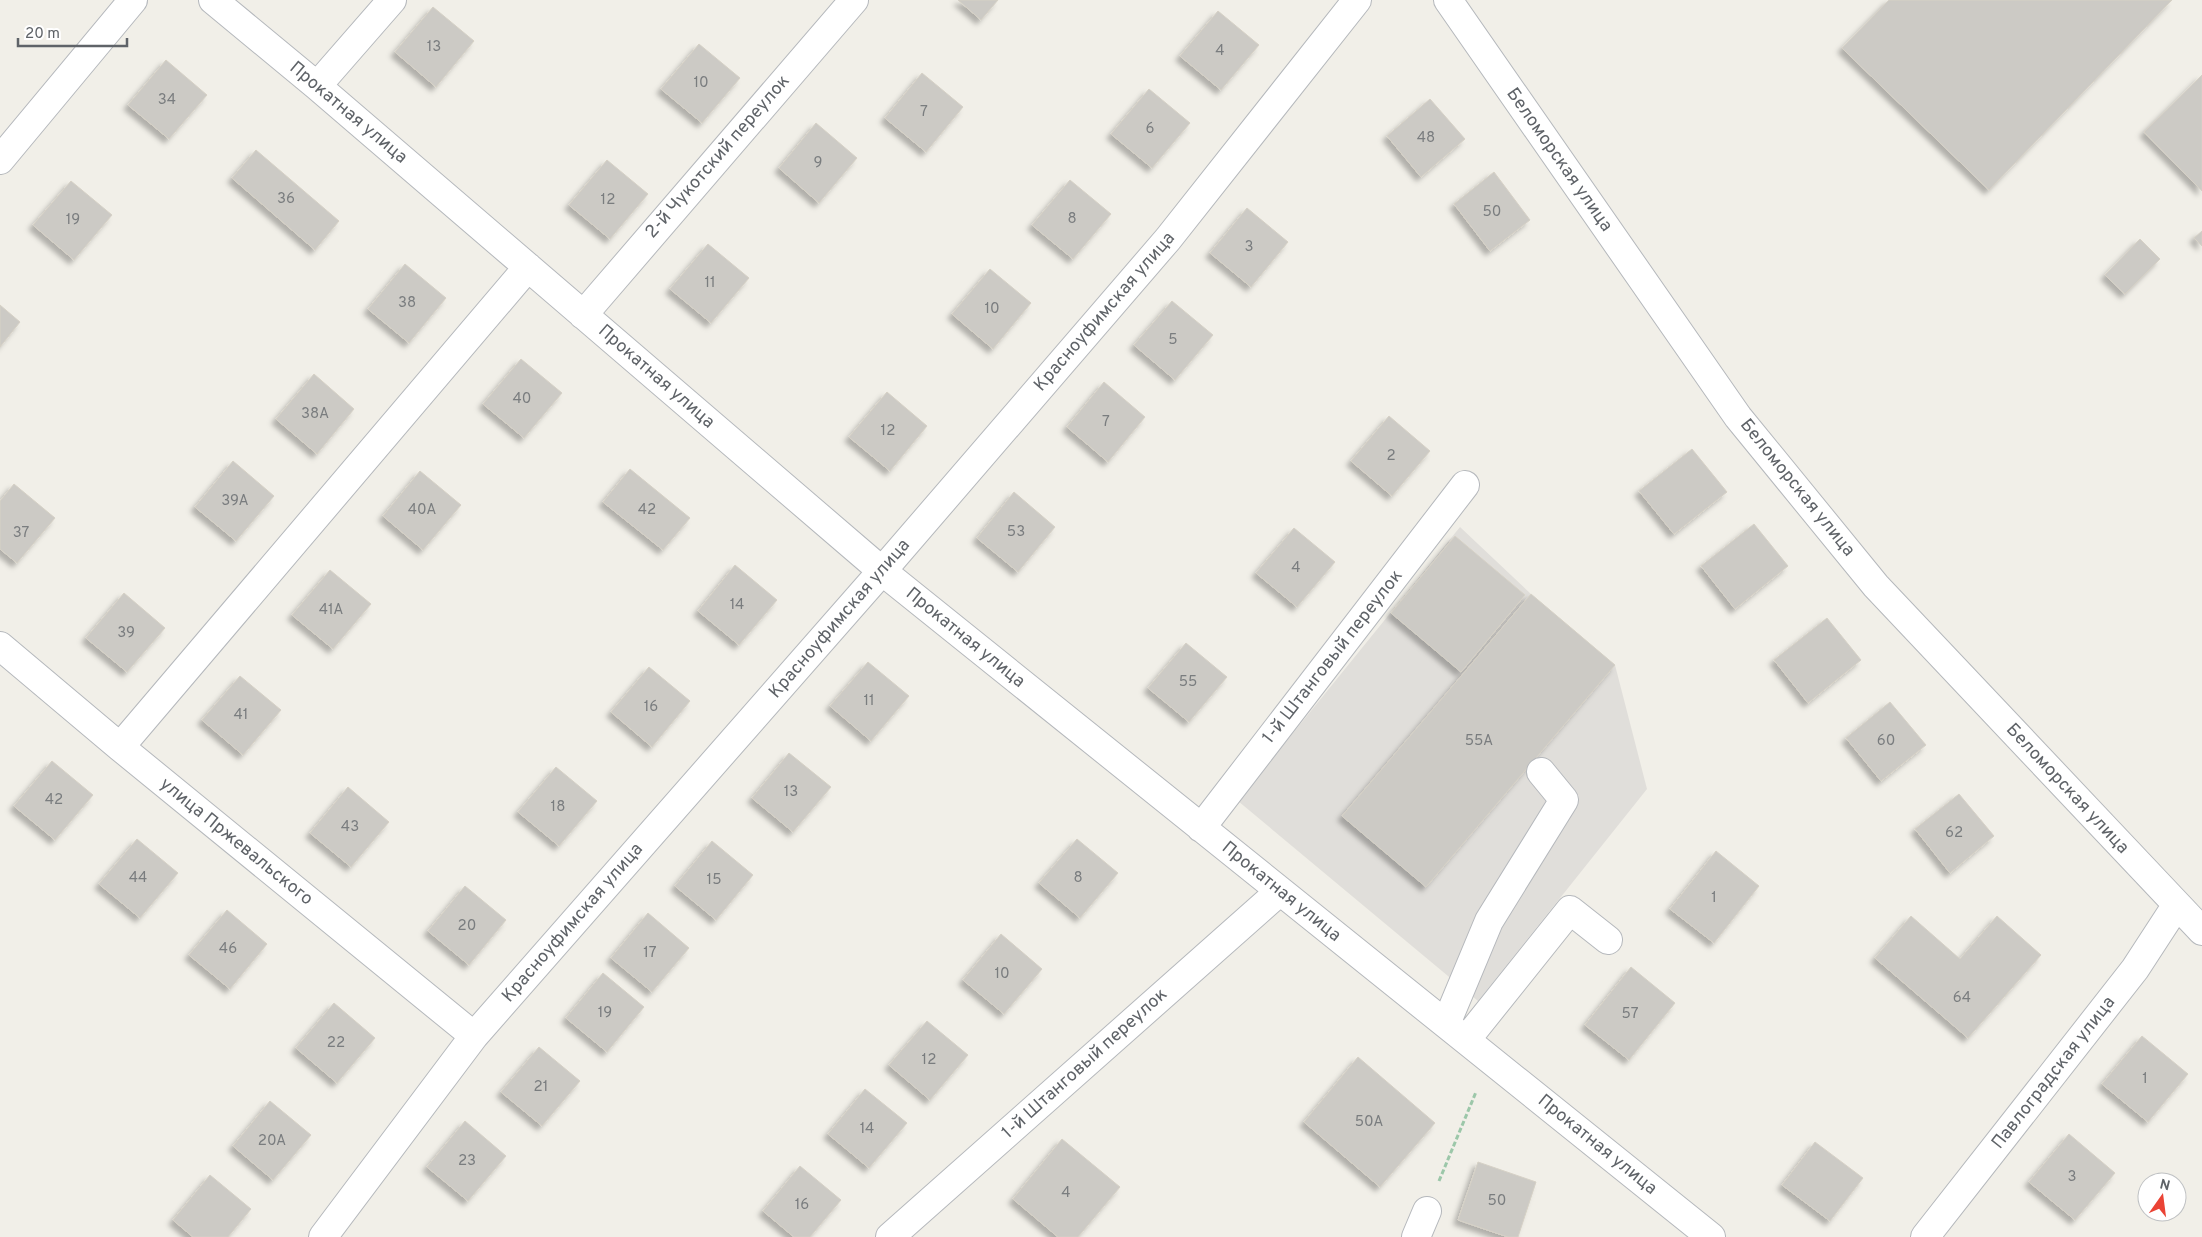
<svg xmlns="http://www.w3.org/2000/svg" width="2202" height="1237" font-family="Overpass,sans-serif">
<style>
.industrial{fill:#e0deda}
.building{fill:#cccac5;stroke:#d6d1c6;filter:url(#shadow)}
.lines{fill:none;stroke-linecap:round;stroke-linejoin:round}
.minor-casing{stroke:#b5b8bc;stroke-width:30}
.path{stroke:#9cc7a9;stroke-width:3;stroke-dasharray:5 2.5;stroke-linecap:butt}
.minor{stroke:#fff;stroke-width:28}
.labels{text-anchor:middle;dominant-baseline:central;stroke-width:4;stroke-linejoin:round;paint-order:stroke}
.number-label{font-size:15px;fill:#7a7d7f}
.street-label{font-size:18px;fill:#5f6368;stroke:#fff}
</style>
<defs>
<filter id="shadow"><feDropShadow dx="-4.5" dy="4.5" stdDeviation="2.5" flood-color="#0004"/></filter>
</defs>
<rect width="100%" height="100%" fill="#f1efe8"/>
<!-- industrial -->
<path class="industrial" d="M1460,527L1531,594L1615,665L1647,789L1478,1001L1238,801Z"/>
<!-- building -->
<path class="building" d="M958,0H998L981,20Z
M1889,0H2172L1989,190L1842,48Z
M433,7L474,41L436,87L395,52Z
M1218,11L1259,45L1221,90L1180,56Z
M699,44L740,78L702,123L661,89Z
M166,60L207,95L169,139L128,105Z
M922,73L963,107L926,152L885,118Z
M2202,75V191L2144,132Z
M1149,89L1190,123L1152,168L1111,134Z
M1430,99L1465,139L1421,177L1387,136Z
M816,123L857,158L819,203L779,168Z
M256,150L339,221L315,250L232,178Z
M607,160L648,194L610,239L569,205Z
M1494,172L1530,220L1490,251L1454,204Z
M1070,180L1111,214L1073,259L1032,225Z
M71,181L112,215L74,260L33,225Z
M1247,208L1288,242L1251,287L1210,253Z
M2202,231V246L2194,238Z
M2140,239L2160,259L2125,294L2105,275Z
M708,244L749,278L711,323L670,289Z
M405,264L446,298L409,343L368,309Z
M990,269L1031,303L993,349L952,314Z
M1172,301L1213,335L1175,380L1134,345Z
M0,305L20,322L0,347Z
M521,359L562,393L524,438L483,404Z
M314,374L354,409L317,454L276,419Z
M1104,382L1145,417L1108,462L1067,427Z
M887,392L927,426L890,471L849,437Z
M1389,416L1430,451L1392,496L1351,461Z
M1692,449L1727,492L1674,534L1639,491Z
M233,461L274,496L236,541L195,507Z
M630,469L690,518L663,550L603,502Z
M420,471L461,505L423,550L383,516Z
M14,484L55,518L17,563L0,549V501Z
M1014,492L1055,527L1018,572L977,538Z
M1754,524L1788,566L1735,609L1701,566Z
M1294,528L1335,562L1297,607L1256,573Z
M1455,536L1525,595L1461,672L1391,613Z
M735,565L777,600L739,645L698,611Z
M330,570L371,604L333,649L292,615Z
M124,593L165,628L127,672L86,638Z
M1531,594L1615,665L1426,887L1342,816Z
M1827,618L1861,660L1808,703L1774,660Z
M1186,643L1227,677L1189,722L1148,688Z
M868,662L909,696L871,741L830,706Z
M649,667L690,701L652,747L611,712Z
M240,676L281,710L243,755L202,720Z
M1890,702L1926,745L1881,781L1846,738Z
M789,753L831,787L793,832L752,798Z
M52,761L93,795L55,840L14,806Z
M556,767L597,801L559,846L518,812Z
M348,787L389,822L351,867L310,833Z
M1959,794L1994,836L1950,873L1915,829Z
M137,839L178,873L140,918L99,884Z
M1077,839L1118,873L1080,918L1039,883Z
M712,841L753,875L716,920L675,886Z
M1716,851L1759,886L1714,943L1670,909Z
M465,886L506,920L469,965L428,931Z
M227,910L267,944L230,989L189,955Z
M648,913L689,948L652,992L611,958Z
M1911,916L1960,959L1997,916L2041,955L1968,1038L1875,958Z
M1001,934L1042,969L1004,1014L963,980Z
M1631,967L1675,1003L1629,1060L1585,1025Z
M603,973L644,1007L607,1052L566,1018Z
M334,1003L375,1038L337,1083L296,1048Z
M927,1021L968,1055L930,1100L889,1065Z
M2142,1036L2188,1074L2148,1122L2102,1084Z
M539,1047L580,1081L542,1126L501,1092Z
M1358,1057L1435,1123L1380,1187L1304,1122Z
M865,1089L907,1123L869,1168L828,1134Z
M270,1101L311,1135L273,1180L233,1146Z
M465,1121L506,1156L468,1201L427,1167Z
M2069,1134L2115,1173L2075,1220L2029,1182Z
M1062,1139L1120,1187L1078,1237H1058L1013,1199Z
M1815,1142L1863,1178L1830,1221L1782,1185Z
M1478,1162L1536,1182L1518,1237H1508L1458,1220Z
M800,1166L841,1200L810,1237H794L763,1211Z
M210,1175L251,1209L228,1237H193L173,1220Z"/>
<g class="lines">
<!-- minor casing -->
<g class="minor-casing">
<path id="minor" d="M213,0L317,86L882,571L1711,1237
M1448,0L1738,417L1876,586L2202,931
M317,86L392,0
M0,160L133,0
M583,315L854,0
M0,646L120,747L474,1036
M120,747L528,267
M1201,828L1465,485
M1446,1024L1489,921L1564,800L1541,772
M1466,1040L1570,910L1608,940
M323,1237L474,1036L882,571L1168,239L1357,0
M890,1237L1279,892
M1416,1237L1427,1211
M1925,1237L2135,969L2176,906"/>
</g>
<!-- path -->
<path class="path" d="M1439,1181L1476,1092"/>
<!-- minor -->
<use href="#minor" class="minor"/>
</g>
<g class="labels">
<!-- number labels -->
<g class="number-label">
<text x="434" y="47">13</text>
<text x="1220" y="51">4</text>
<text x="701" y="83">10</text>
<text x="167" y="100">34</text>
<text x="924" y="112">7</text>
<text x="1150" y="129">6</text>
<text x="1426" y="138">48</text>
<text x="818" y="163">9</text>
<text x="286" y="199">36</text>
<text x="608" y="200">12</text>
<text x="1492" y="212">50</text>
<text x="1072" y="219">8</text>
<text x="73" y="220">19</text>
<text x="1249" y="247">3</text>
<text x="710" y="283">11</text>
<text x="407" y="303">38</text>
<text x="992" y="309">10</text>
<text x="1173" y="340">5</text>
<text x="522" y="399">40</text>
<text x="315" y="414">38А</text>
<text x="1106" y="422">7</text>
<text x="888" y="431">12</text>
<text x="1391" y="456">2</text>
<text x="235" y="501">39А</text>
<text x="422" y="510">40А</text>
<text x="647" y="510">42</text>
<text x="1016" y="532">53</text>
<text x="21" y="533">37</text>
<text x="1296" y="568">4</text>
<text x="737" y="605">14</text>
<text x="331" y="610">41А</text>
<text x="126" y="633">39</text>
<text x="1188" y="682">55</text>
<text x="869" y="701">11</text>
<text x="651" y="707">16</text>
<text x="241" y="715">41</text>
<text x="1479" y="741">55А</text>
<text x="1886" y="741">60</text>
<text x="791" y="792">13</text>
<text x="54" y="800">42</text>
<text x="558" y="807">18</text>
<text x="350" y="827">43</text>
<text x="1954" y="833">62</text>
<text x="138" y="878">44</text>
<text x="1078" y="878">8</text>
<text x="714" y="880">15</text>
<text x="1714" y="898">1</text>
<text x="467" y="926">20</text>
<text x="228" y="949">46</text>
<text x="650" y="953">17</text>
<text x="1002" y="974">10</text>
<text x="1962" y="998">64</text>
<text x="605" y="1013">19</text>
<text x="1630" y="1014">57</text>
<text x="336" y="1043">22</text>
<text x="929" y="1060">12</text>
<text x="2145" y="1079">1</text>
<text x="541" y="1087">21</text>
<text x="1369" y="1122">50А</text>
<text x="867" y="1129">14</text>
<text x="272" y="1141">20А</text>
<text x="467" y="1161">23</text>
<text x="2072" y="1177">3</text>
<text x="1066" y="1193">4</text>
<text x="1497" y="1201">50</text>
<text x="802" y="1205">16</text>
</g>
<!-- street labels -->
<g class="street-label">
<text transform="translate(348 113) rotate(40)">Прокатная улица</text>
<text transform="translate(718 157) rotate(-49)">2-й Чукотский переулок</text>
<text transform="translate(1559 160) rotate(55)">Беломорская улица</text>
<text transform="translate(1105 312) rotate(-49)">Красноуфимская улица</text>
<text transform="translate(656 377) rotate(41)">Прокатная улица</text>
<text transform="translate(1797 488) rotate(51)">Беломорская улица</text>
<text transform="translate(840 619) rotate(-49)">Красноуфимская улица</text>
<text transform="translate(965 638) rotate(39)">Прокатная улица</text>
<text transform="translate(1333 657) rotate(-52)">1-й Штанговый переулок</text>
<text transform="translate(2067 789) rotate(47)">Беломорская улица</text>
<text transform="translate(236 842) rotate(39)">улица Пржевальского</text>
<text transform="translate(1281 892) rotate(39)">Прокатная улица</text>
<text transform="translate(573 923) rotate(-49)">Красноуфимская улица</text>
<text transform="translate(1085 1064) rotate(-42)">1-й Штанговый переулок</text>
<text transform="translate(2054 1073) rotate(-52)">Павлоградская улица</text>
<text transform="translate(1597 1145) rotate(39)">Прокатная улица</text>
</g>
</g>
<!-- north arrow -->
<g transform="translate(2162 1197) rotate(14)"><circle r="24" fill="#ffffff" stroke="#bfc1c3"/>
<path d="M0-4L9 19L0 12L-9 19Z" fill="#ea4335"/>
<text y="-8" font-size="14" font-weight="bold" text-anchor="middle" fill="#5f6368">N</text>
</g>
<!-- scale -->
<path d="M18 38v8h109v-8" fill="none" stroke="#5f6368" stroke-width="2.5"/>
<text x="25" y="38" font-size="15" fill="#5f6368" stroke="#ffffff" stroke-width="4" paint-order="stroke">20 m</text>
</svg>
